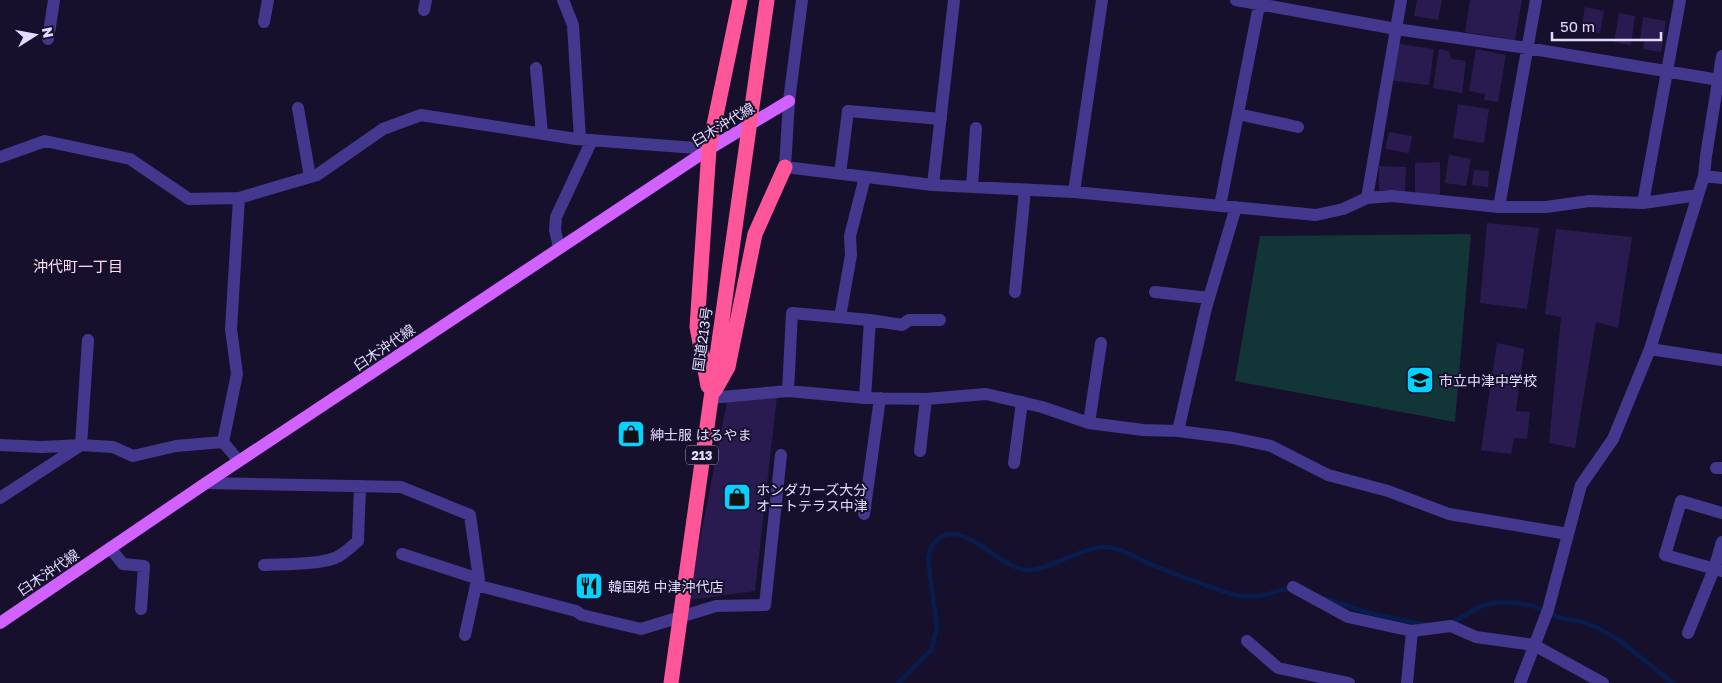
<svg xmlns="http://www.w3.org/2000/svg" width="1722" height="683" font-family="'Golos Text','Noto Sans JP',sans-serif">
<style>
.green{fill:#123537}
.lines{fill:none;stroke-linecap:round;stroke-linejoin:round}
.stream{stroke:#081c4e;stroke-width:4.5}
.building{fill:#291b4f}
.minor{stroke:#43388e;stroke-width:12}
.major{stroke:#d162ff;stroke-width:12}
.highway{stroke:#ff569a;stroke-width:15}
.labels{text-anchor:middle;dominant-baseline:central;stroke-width:4;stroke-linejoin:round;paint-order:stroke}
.shield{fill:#17102d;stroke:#a59ec0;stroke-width:1}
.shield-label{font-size:12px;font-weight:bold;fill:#e2dbff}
.street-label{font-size:14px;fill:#e2dbff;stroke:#17102d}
.poi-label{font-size:14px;fill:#e2dbff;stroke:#17102d;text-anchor:start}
.neighbourhood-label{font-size:15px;fill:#ffddf0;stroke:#17102d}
</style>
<rect width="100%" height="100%" fill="#17102d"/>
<!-- green -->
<path class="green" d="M1471,234L1455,422L1235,381L1260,236Z"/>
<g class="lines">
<!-- stream -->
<path class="stream" d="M1326,599L1370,613L1425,625
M1452,623L1479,607L1499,602L1517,603L1533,606L1557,617L1582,622L1598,628L1619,640L1673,683
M898,683L931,650L937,627L928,560C929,552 931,545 937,540C961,517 1000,568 1026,570C1048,571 1077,549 1103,547C1120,546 1137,559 1152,565C1181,576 1210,588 1239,596C1248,596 1256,597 1264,595C1274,593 1282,588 1292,589"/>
</g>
<!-- building -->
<path class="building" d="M1417,0H1442L1438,20L1414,16Z
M1470,0H1522L1515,40L1465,32Z
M1585,7L1604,11L1600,33L1581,30Z
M1619,13L1635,16L1631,45L1614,42Z
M1643,17L1666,21L1661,52L1643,49L1644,41L1640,40Z
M1392,43L1434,49L1429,85L1387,80Z
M1439,49L1449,51L1452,59L1466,61L1462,93L1433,88Z
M1476,49L1506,55L1498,102L1484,100L1485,94L1469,91Z
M1458,104L1489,109L1484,143L1453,138Z
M1389,132L1412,136L1409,153L1385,149Z
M1449,155L1471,159L1466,186L1445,183Z
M1440,162V195H1415V163Z
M1379,166L1406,167L1405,191L1379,190Z
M1474,170L1489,171L1488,187L1472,185Z
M1487,223L1539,228L1527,309L1480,303Z
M1556,229L1632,237L1618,328L1596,322L1575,448L1549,443L1561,317L1545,314Z
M1497,343L1524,349L1516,411L1530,412L1527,439L1514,438L1511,454L1481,450Z
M777,396L755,591L688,600L727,402Z"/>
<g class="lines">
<!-- minor -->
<path class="minor" d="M563,0L573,25L580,139
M802,0L789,101L785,167L933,185L1074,192L1316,215L1343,209L1367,198L1392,196L1499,207H1546L1589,201L1643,203L1698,195
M1236,0L1396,29L1527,48L1719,80
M424,10L426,0
M264,22L268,0
M48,39L54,0
M536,68L542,134
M298,108L310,177
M1238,114L1298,127
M0,157L45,141L130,159L189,199L239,198L317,175L383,129L421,115L576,139L709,149
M840,174L848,111L941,119
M1704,176L1722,178
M933,185L954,0
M972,187L976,128
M1074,192L1102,0
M1367,198L1401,0
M1643,203L1680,0
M1220,206L1260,0
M1499,207L1536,0
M559,248L555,230L556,217L592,140
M1015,292L1025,190
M1155,292L1209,298
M840,317L851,255L850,236L865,177
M870,320L902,325L909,320H940
M1650,349L1722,360
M788,391L792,313L870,320L865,398
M710,398L788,391L865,398L926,399L986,394L1042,407L1089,423L1143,430L1178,431L1233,438L1271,446L1328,475L1388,491L1449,514L1568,534
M1089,423L1101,343
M1178,431L1206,308L1236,207
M223,442L237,374L231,329L239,198
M0,445L42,447L81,445L113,447L133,456L176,446L223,442L239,461
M920,451L926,399
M1014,463L1022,402
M1716,468H1722
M206,483L401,487L470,515L479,579L476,585L576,611L582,615L641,629L716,606L765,605L781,455
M0,498L81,445L88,340
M1722,513L1681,501L1665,555L1722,571
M864,514L880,398
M110,548L123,564L144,566L141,609
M402,554L479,579
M264,565C283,564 324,565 339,556C346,552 352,546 358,541L360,486
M1293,587L1348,617L1412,631L1451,626L1476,637L1534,645L1603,683
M1688,633L1714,569L1722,542
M465,635L476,585
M1247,641L1278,668L1349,683
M1407,683L1412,631
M1520,683L1548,610L1581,485L1613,439L1650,349L1704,176L1706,156L1722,56"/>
<!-- major -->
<path class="major" d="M0,623L206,483L709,149L789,101"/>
<!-- highway -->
<path class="highway" d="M708,386L697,327L709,149L740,0
M715,390L728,367L755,234L785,167
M671,683L767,0"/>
</g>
<!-- icons -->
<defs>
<g id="school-square" transform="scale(1.4375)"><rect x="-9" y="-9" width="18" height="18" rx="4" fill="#07d2ff" stroke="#17102d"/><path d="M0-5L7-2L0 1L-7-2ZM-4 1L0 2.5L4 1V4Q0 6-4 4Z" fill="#111"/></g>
<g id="shop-square" transform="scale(1.4375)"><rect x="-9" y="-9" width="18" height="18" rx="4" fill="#07d2ff" stroke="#17102d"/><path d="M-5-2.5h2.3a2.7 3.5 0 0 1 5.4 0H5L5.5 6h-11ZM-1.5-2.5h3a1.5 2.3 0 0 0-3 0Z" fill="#111"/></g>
<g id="restaurant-square" transform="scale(1.4375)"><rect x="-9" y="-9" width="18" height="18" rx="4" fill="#07d2ff" stroke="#17102d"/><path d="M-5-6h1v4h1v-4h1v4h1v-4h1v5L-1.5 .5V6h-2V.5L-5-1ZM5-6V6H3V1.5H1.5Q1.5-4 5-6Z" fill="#111"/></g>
</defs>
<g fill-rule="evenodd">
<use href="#school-square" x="1420" y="380"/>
<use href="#shop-square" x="631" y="434"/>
<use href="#shop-square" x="737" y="497"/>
<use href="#restaurant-square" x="589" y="586"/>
</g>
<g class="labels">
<!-- shield labels -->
<rect class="shield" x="686" y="445.5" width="32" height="19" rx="4"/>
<g class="shield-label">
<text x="702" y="455">213</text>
</g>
<!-- street labels -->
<g class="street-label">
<text transform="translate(723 124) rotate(-31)">臼木沖代線</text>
<text transform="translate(702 339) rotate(-82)">国道213号</text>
<text transform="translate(384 347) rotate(-34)">臼木沖代線</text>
<text transform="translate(48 572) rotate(-34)">臼木沖代線</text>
</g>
<!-- poi labels -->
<g class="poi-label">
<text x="1439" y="380">市立中津中学校</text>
<text x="650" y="434">紳士服 はるやま</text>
<text x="756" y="489">ホンダカーズ大分<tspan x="756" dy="16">オートテラス中津</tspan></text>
<text x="608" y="586">韓国苑 中津沖代店</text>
</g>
<!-- neighbourhood labels -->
<g class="neighbourhood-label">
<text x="78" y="266">沖代町一丁目</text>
</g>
</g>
<!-- north arrow -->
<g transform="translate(35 35) rotate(79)" stroke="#17102d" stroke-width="4" paint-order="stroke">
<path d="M0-4L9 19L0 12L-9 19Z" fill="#e2dbff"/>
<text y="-8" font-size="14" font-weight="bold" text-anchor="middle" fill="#e2dbff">N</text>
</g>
<!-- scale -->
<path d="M1552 32v8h109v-8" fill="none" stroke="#e2dbff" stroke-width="2.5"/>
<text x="1560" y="32" font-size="15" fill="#e2dbff" stroke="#17102d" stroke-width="4" paint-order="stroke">50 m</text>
</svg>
